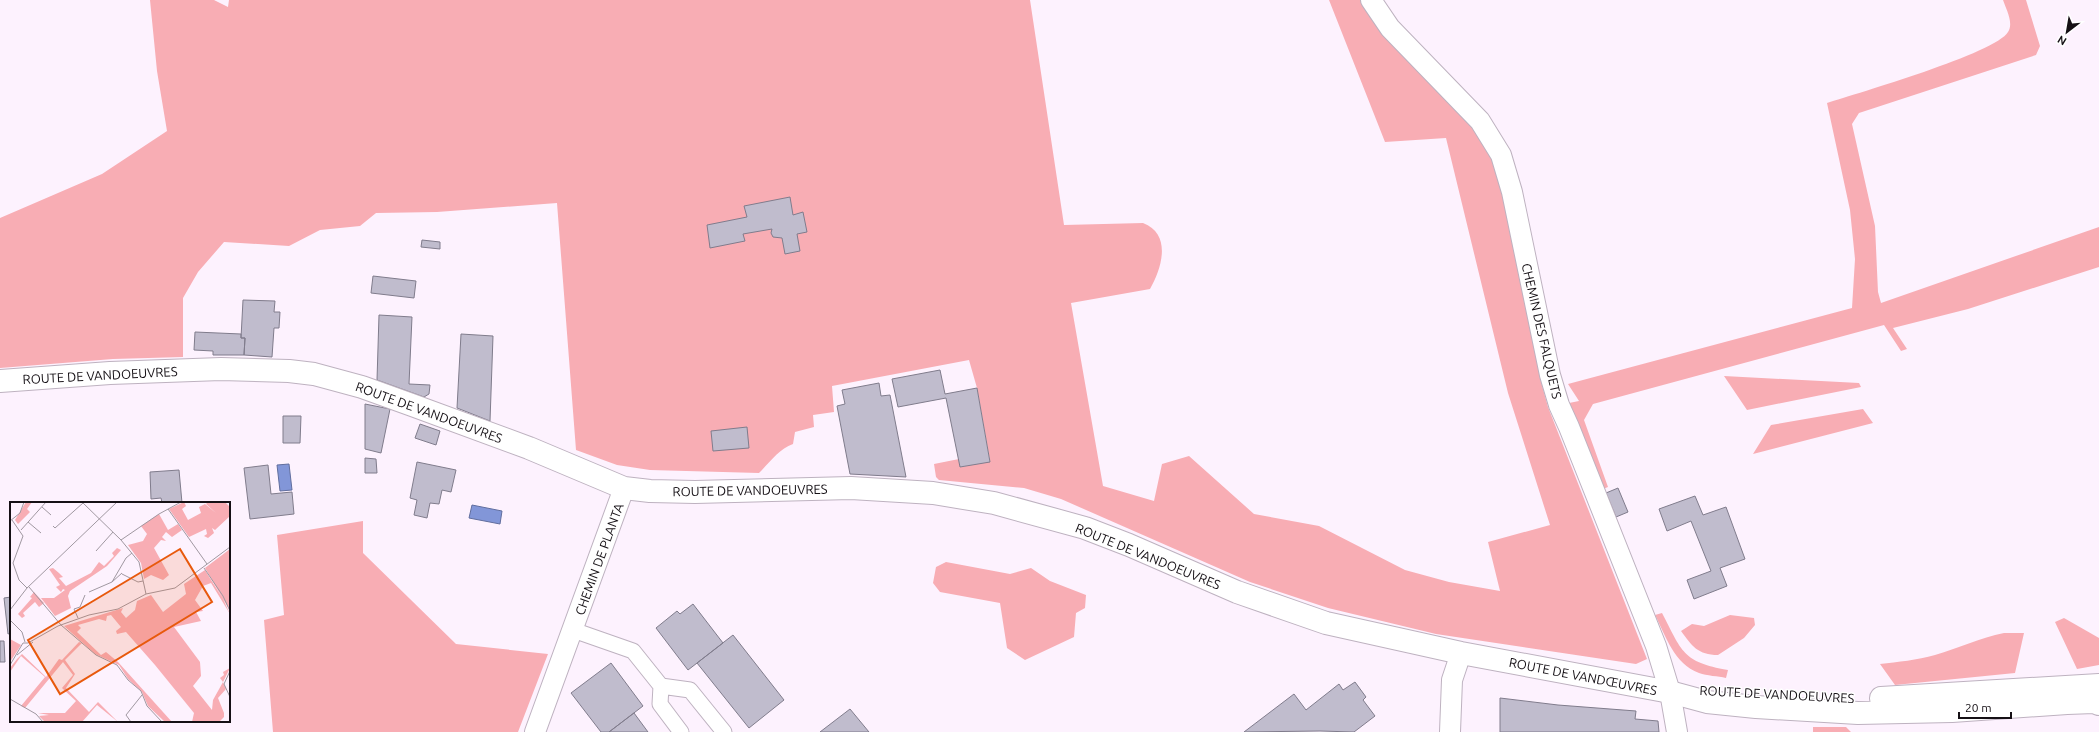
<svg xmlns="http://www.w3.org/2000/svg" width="2099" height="732" font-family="Ubuntu,sans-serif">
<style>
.green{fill:#f8adb4}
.water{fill:#8296d8;stroke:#616e9e}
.building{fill:#c0bccd;stroke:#807c8c}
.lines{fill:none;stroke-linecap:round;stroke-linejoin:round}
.pedestrian-casing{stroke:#beb2c0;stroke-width:17}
.minor-casing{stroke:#beb2c0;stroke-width:22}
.secondary-casing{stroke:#beb2c0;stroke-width:24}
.pedestrian{stroke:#fff;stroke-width:15}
.minor{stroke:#fff;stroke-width:20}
.secondary{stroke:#fff;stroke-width:22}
.labels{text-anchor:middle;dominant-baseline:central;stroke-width:3;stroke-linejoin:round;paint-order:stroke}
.street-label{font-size:13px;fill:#151015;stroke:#fff}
.inset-road{fill:none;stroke:#a098a1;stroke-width:1}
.view{fill:#e8590c;fill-opacity:0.15;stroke:#e8590c;stroke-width:2}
.inset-edge{fill:none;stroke:#151015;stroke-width:2}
</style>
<rect width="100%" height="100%" fill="#fdf2fe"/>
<!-- green -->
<path class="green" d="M150,0H214L228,7L229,0H1030L1064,225L1143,223C1172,234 1162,268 1150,289L1071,303L1103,486L1154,501L1162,464L1189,456L1254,514L1319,526L1405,570L1449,582L1500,591L1488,542L1550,525L1508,393L1446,138L1385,142L1329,0H1361L1369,15L1486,141L1503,186L1540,378L1548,407L1647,659L1636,664L1436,634L1328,608L1250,582L1061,499L1024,488L939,480L936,477L934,464L959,459L961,467L990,461L977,388L969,360L832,386L834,412L813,415L814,427L795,432L793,444C779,449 770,462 759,473L650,470L617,465L576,450L557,203L437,212L376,213L360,226L320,230L289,246L224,242L198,272L183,298V357L113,359L0,368V218L102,174L167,131L157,71Z
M2003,0H2026L2040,46L2036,55L1859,113L1852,124L1875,226L1878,292L1881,303L2099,227V267L1968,309L1893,328L1907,349L1901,351L1884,325L1593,404L1584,420L1608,487L1603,489L1569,403L1579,401L1568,384L1852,308L1855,259L1850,210L1827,103C1858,93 1996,53 2008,32C2014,23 2006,9 2003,0Z
M1724,376L1859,383L1861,387L1747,410Z
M1863,409L1873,423L1753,454L1771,425Z
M363,521V553L456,644L548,654L518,732H273L264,620L284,615L277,535Z
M946,562L1010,574L1031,568L1050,581L1086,595L1085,608L1076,613L1074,637L1025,660L1007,648L1000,603L940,592L933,583L936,567Z
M1662,613C1682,651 1682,662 1728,670L1726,678C1718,676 1707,676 1699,673C1674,664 1666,636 1655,615Z
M1730,615L1754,618L1755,625L1744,638L1718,655C1698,655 1692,646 1681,631L1692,624L1704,626Z
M2064,618L2099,638V665L2077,669L2055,622Z
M2004,633H2024L2015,673L1895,685L1880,664C1898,662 1917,660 1935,655C1959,648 1980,638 2004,633Z
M1813,727H1846L1851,732H1813Z"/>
<!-- water -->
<path class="water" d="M289,464L292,490L280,491L277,465Z
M472,505L502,511L500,524L469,518Z"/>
<!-- building -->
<path class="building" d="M790,197L793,215L803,212L807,232L797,234L800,251L785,254L782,238L773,237L771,233L772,229L743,234L745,241L710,248L707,225L747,217L744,206Z
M422,240L440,242V249L421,247Z
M373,276L416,281L414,298L371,293Z
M243,300L275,301L274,312H280L279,328H274L272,357L244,355L245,338H241Z
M379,315L412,317L409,384L430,385L429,394L424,397L377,380Z
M195,332L241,334V338H245L244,355H213V351L194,350Z
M461,334L493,336L490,421L457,408Z
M940,370L945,394L977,388L990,462L960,467L946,398L898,407L892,379Z
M879,383L881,396L890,395L906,477L850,474L837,406L845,404L842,390Z
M365,404L390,409L381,453L365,449Z
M283,416H301L300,443H283Z
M420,424L440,431L436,445L415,438Z
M747,427L749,448L713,451L711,431Z
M365,458L376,459L377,473H365Z
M417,462L456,470L451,492L442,490L439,504L430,503L427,518L414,515L417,500L410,498Z
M268,465L271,494L292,492L294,514L250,519L244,468Z
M179,470L182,503H162L161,498L151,499L150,472Z
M1618,488L1628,512L1616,517L1606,493Z
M1695,496L1703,515L1726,507L1745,559L1720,568L1727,586L1694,599L1687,580L1711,571L1691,521L1667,531L1659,509Z
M11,597V633L8,634L4,598Z
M693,604L723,643L688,670L656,628L677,611L680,614Z
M733,635L784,700L749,728L697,663Z
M0,641H4L5,662H0Z
M611,663L643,706L609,732H601L571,693Z
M1355,682L1366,697L1363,700L1375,716L1354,732L1320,731L1244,732L1294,694L1306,710L1339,684L1343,690Z
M1500,698L1558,705L1636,711L1635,719L1658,721L1659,732H1500Z
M850,709L869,732H820Z
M634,713L648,732H609Z"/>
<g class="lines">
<!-- pedestrian casing -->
<g class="pedestrian-casing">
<path id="pedestrian" d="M573,630L633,651L661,686L660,704L681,732
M661,686L690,690L724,732"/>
</g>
<!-- minor casing -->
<g class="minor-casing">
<path id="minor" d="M1371,0L1390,28L1480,121L1501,155L1512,192L1550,375L1559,405L1569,427L1656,646L1670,692L1677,732
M535,732L624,488
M1450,732L1452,680L1461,653"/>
</g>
<!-- secondary casing -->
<g class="secondary-casing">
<path id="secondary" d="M0,381L110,373L221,369L289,371L314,374L362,387L412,405L529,448L624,488L650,491L695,492L851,488L933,493L994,503L1085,528L1129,545L1237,592L1326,623L1461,653L1670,692L1707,702L1756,707L1858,713L1952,711L2067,703L2094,702L2099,704
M1881,698L2099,685"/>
</g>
<!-- pedestrian -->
<use href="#pedestrian" class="pedestrian"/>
<!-- minor -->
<use href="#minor" class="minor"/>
<!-- secondary -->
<use href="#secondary" class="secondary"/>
</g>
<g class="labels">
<!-- street labels -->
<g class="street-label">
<text transform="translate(1542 331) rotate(77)">CHEMIN DES FALQUETS</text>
<text transform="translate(100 375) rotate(-3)">ROUTE DE VANDOEUVRES</text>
<text transform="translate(429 412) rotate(20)">ROUTE DE VANDOEUVRES</text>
<text transform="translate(750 490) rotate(-1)">ROUTE DE VANDOEUVRES</text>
<text transform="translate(1148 556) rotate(22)">ROUTE DE VANDOEUVRES</text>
<text transform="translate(599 559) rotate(-70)">CHEMIN DE PLANTA</text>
<text transform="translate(1583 676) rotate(11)">ROUTE DE VANDŒUVRES</text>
<text transform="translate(1777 694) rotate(3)">ROUTE DE VANDOEUVRES</text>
</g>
</g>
<!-- overview -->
<g transform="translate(10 502)">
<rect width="220" height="220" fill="#fdf2fe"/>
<path d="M16,0H22L17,7L20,10L8,22L5,18ZM174,0L176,4L172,7L178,18L191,11L189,5L195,2L206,11L196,2L198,0H215L220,5V14L205,28L202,26L204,31L198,36L194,34L197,32L196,27L179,35L159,7ZM149,12L158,28L168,22L172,28L162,35L156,30L152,35L156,39L151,38L144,46L159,73L153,78L141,73L134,77L131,61L118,43L133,39L137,32L131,24ZM107,46L111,48L97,64L60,89L58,94L61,106L45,114L31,96H44L55,88L53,87L51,90L46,85L50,83L39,67L43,66L49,71L53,75L49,76L56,84L81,71L89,60L94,64L104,54L102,51ZM220,47V109L195,66ZM195,68L213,97L220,112L201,81L193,84L185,98L193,109L186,110L191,119L164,125L190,160L191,174L183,184L202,208L203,198L213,180L210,176L214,173L213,170L220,166L213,180L216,187L208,196L214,211V215L209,220H182L184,211L145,163L116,130L107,132L106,129L111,125L101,113L97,114L96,119L89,117L68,123L71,126L67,130L91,153L96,150L108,160L162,220H155L138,204L132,190L118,177L109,163L85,152L54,124L113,106L111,110L116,116L125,108L127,99L141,93L153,110L176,92L174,82ZM24,90L34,101L29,105L25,100L13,111L15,114L12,116L8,112L22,96L20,95ZM0,137L11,143L0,160ZM69,140L72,141L55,158L65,172L56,186L79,210L88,200L108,220L87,203L72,220H35L29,214L39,213L28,211H55L66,199L52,186L63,173L53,160L15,206L11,204L35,175L11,154L0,170V166L7,157L12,152L36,175L49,157L52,158Z" fill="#f8adb4"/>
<path class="inset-road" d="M72,0L111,38L129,60L136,92M32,5L41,13M158,7L197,62M2,18L13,34L3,61L9,78L17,86M0,19L10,11L14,0M18,20L31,31M43,24L45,26L73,1M11,28L36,0M111,38L149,12L171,0M86,49L103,30M194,66L213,94L220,109M112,72L128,80L133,79M102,80L112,71M19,85L51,123L86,153L107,163L118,178L131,189L137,204L152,220M79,90L102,80L116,56L122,51M0,108L17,86L107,0M68,116L64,107L70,105L75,93M0,118L12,130L15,140M18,141L48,124L79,113L108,107L136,92L165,86L220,45M7,153L23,140M0,163L13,141H18M220,169L214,182L220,195M0,197L26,212L33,220M121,220L116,213L132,193"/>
<path class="view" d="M170,47L202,100L50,192L18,138Z"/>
<rect width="220" height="220" class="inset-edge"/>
</g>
<!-- north arrow -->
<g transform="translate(2067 32) rotate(211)" stroke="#ffffff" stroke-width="3" paint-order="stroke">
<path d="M0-3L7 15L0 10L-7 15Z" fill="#151015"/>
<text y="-6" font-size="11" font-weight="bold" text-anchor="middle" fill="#151015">N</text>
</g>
<!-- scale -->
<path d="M1959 712v6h52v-6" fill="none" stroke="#151015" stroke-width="2"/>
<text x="1965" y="712" font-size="12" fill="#151015" stroke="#ffffff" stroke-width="3" paint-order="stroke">20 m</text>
</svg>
